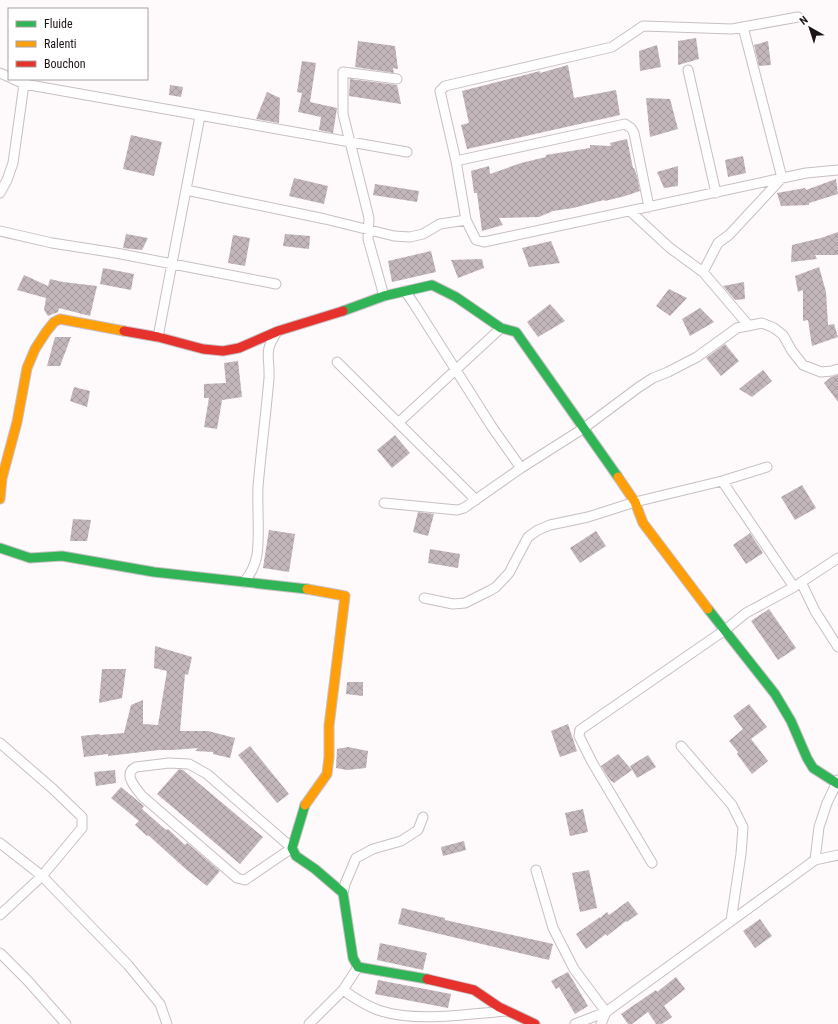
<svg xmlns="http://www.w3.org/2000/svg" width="838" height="1024" font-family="'Roboto Condensed',sans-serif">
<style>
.building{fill:url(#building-cross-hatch)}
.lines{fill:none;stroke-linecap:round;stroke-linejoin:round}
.street-casing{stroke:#c8bfc3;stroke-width:11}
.fast-casing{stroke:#c8bfc3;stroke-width:11}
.slow-casing{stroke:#c8bfc3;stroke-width:11}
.jam-casing{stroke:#c8bfc3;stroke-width:11}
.street{stroke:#fffefe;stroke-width:9}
.fast{stroke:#30b455;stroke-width:9}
.slow{stroke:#ff9f0a;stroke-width:9}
.jam{stroke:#e5322d;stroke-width:9}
</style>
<defs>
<pattern id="building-cross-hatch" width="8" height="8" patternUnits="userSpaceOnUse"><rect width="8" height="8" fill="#c2b6bb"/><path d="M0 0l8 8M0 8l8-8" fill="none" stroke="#a69ca0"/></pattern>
</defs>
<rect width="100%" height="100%" fill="#fef9fb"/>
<!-- building -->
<path class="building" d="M696,38L699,59L678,65V41Z
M358,41L395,46L398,69L393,68L394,73L355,67Z
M768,41L771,65L759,66L754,45Z
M657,45L661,67L640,71L639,51Z
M302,61L316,63L310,102L337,108L333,133L319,130L321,117L298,112L302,93L297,92Z
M568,65L574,98L616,90L620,115L467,149L461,125L469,123L462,91L540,71V73Z
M350,79L397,85L401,104L349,96Z
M170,85L183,87L181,97L169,95Z
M267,92L280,98L279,123L256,119Z
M646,98L670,99L678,129L650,137Z
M131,135L162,142L154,176L123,169Z
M627,139L633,168H634L637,176L640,191L625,196L605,201L604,200L573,208L553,211L539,217L499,218L503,225L482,231L477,193H474L471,171L489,166L490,174L521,163L546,157V155L590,148V145L611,146L610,143Z
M743,156L746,173L728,177L725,160Z
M678,166V186L664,188L657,172Z
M294,178L328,186L324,204L289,196Z
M836,179L838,194L809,203V205L781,206L777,193L805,188L806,190Z
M375,184L419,191L417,202L373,195Z
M838,232V255H815L817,259L791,262L792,245L821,238Z
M126,234L148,238L142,250L123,248Z
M285,234L310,236L309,249L283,246Z
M233,235L250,238L245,266L228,263Z
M551,241L560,263L529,267L522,248Z
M431,251L436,272L392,282L388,261Z
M482,259L484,268L458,278L451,260Z
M819,267L826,292L828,325L834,324L838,337L812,346L808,320L803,321V290L798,292L795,276Z
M103,268L134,274L131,290L100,284Z
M24,275L48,286L50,279L63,282L97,286L90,316L59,308L58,312L48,316L44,310L46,298L17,290Z
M744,282L745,299L735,300L723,286Z
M669,289L687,298L670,316L656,306Z
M550,304L565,321L538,337L527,322Z
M700,308L714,322L690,336L682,319Z
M55,337H71L60,366H47Z
M725,344L739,361L721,376L706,358Z
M238,361L242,397L222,400L217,429L204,427L209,398H204V384L226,383L224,363Z
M763,370L772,381L752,397L739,389Z
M838,375V402L824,383L831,377Z
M74,387L90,391L87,407L70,401Z
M395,435L410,453L392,468L377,450Z
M802,485L816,508L795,520L781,497Z
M418,512L434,514L428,536L413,532Z
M73,519L91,520L87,541H70Z
M269,530L295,534L289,572L263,568Z
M596,531L606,546L580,563L570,548Z
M750,533L763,553L746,564L733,545Z
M430,549L460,554L458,568L428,563Z
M769,609L796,648L778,660L751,621Z
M155,646L192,657L188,675L185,674L180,731H208L235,738L230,758L213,754V752L195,751L198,748L172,750H159L108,756V754L84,757L81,736L100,734V735L124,733L131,705L143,700V724L158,725L167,671L154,668Z
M102,669H126L122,698L99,703Z
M347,682H363V696L346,694Z
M749,704L767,727L751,739L768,761L752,774L737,754L738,752L729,741L743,729L733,716Z
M568,724L577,751L560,757L551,731Z
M250,746L289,794L277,803L238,755Z
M348,747L368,751L366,768L347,770L336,768L337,749Z
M618,754L632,770L614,783L610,780L601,766Z
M648,755L656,767L637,778L630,766Z
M179,769L183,770L263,837L240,864L157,794Z
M115,770L116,783L96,786L94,772Z
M121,787L144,806L142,809L166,830L168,829L185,845L187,843L220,871L207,886L188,871L148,835L147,836L135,825L139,821L111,798Z
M583,809L588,832L570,836L565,813Z
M464,841L466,850L443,856L441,847Z
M589,870L597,908L580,912L572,873Z
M628,901L638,914L627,922L626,921L607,936L606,934L586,949L576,934L600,917V918L607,912L609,915Z
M402,908L445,918V920L553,944L549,960L398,924Z
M760,919L772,936L755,948L743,931Z
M380,943L427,953L423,970L377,960Z
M568,972L588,1006L575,1014L559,987L556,989L551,981Z
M676,977L685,989L664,1006L672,1017L662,1024H656L648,1012L632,1024H628L621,1014L656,990L657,992Z
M378,980L451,994L448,1008L375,994Z"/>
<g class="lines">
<!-- street casing -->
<g class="street-casing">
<path id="street" d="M798,17L732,29L643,26L612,47L445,86L440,91L456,161L466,220L476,240L484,242L806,173L838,170
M688,70L716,193
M0,73L9,77
M13,79L24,84L407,152
M456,161L625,124L631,128L634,133L649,207
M186,190L325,219L394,236L410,237L423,234L440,224L466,220
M0,193L7,180L13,163L24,84
M630,211L670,248L703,272L749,326
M0,231L52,243L116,253L276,284
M703,272L718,243L729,235L782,178L743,27
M405,291L414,304L492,427L521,468
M384,296L368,239L369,218L343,114V72L397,79
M158,337L200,116
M337,362L476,500
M398,423L501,328
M722,481L794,587
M384,503L457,510L464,508L521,468L584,428L639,387L653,378L668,372L697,357L737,328L762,323L774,328L783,335L792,351L803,365L821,372L832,371L838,369
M244,582C251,574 255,565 257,555C260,532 257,510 258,487C261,451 266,414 269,378C270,355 263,353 277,332
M801,582L815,611L838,647
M424,598L453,604L465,603L489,591L496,587L509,573L528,537L538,530L550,525L588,517L635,502L722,481L767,467
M0,743L53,789L82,817V828L42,876L0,915
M681,746L732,805L743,827L741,854L731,921
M169,763L189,764L207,774L292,848L245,880L237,878L142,796C136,788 122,774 136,767Z
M0,843L42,876L128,965L160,1004L167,1024
M815,860L819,827L827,803L838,780
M652,863L592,762L579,736L580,730L725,630L746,613L794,587L838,558
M536,870L553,928L574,969L606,1012L601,1024
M343,893L345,884L356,858L373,849L401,841L418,830L423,817
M0,953L28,981L66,1024
M343,990C354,998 365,1005 378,1010C415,1023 468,1014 507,1011
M309,1024L343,990L358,967
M575,1024L606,1012L815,860L838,855"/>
</g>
<!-- fast casing -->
<g class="fast-casing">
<path id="fast" d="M343,311L384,296L432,285L456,297L501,328L516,332L618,477
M0,548L30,558L62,556L154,572L307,589
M708,609L775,694L791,721L807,758L813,768L838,784
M305,805L292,848L296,856L315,869L343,893L353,958L358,967L427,979"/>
</g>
<!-- slow casing -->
<g class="slow-casing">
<path id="slow" d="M618,477L635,502L643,523L708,609
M0,499L2,478L17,422L27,368L35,349L46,332L54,322L60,319L124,331
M305,805L327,774L329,757V726L345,596L307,589"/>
</g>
<!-- jam casing -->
<g class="jam-casing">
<path id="jam" d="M124,331L158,337L203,349L223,351L239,348L278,331L343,311
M427,979L474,990L499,1007L535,1024"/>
</g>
<!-- street -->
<use href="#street" class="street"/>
<!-- fast -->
<use href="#fast" class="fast"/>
<!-- slow -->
<use href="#slow" class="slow"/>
<!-- jam -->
<use href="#jam" class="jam"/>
</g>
<!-- legend -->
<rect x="8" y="8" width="140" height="72" fill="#ffffff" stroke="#a5a1a3"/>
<rect x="16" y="21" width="20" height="6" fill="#30b455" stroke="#a5a1a3"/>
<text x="44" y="28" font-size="12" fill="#1e1418">Fluide</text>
<rect x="16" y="41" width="20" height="6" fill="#ff9f0a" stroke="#a5a1a3"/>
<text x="44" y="48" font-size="12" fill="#1e1418">Ralenti</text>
<rect x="16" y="61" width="20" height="6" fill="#e5322d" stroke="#a5a1a3"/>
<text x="44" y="68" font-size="12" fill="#1e1418">Bouchon</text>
<!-- north arrow -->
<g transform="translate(810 28) rotate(321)" stroke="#ffffff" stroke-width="3" paint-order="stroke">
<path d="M0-3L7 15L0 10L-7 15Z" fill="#1e1418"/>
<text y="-6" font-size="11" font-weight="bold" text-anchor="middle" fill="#1e1418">N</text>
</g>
</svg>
